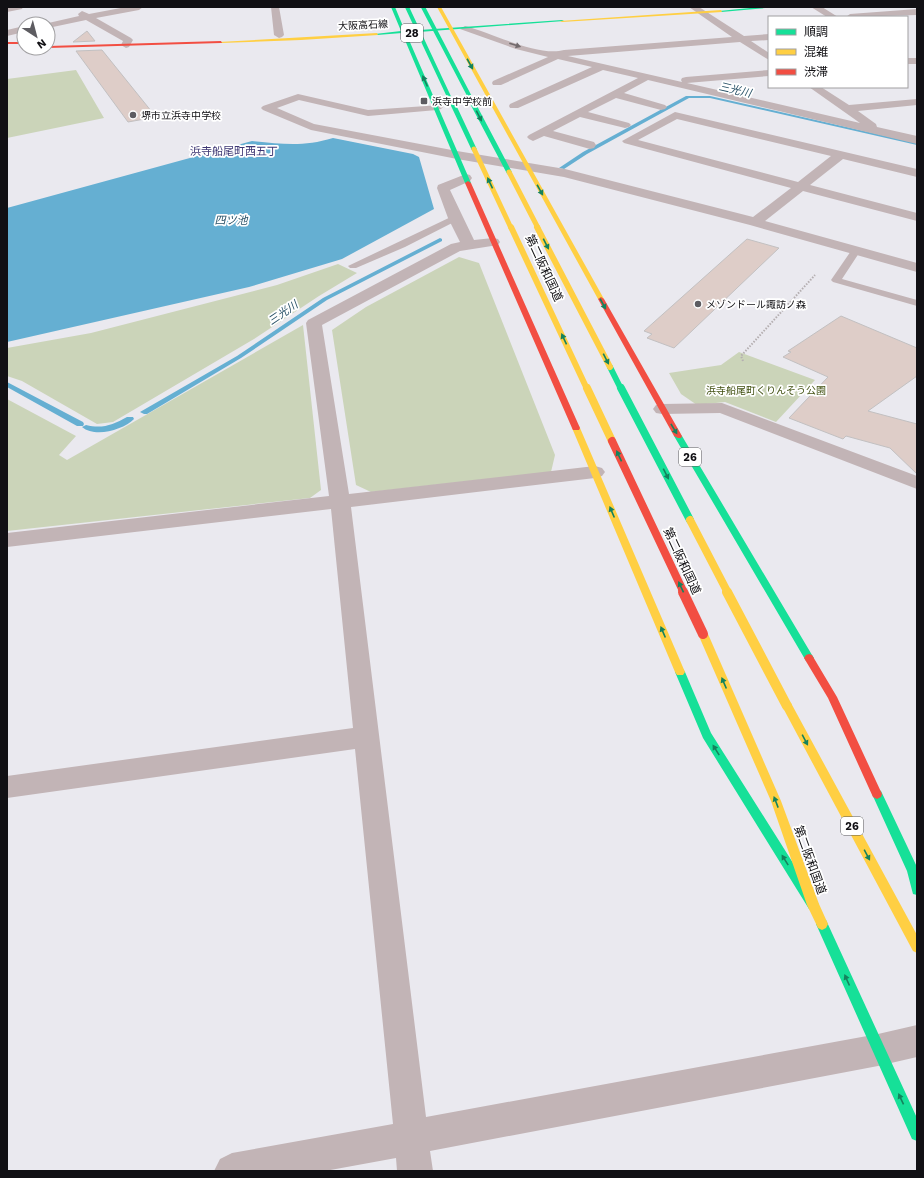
<svg xmlns="http://www.w3.org/2000/svg" width="924" height="1178" font-family="'Work Sans','Noto Sans JP',sans-serif">
<style>
.green{fill:#cbd4b9}
.water{fill:#65afd2}
.lines{fill:none;stroke-linecap:round;stroke-linejoin:round}
.stream{fill:#65afd2;fill-rule:evenodd}
.building{fill:#decdc8;stroke:#c2c0c1}
.path{stroke:#b4aeb0;stroke-width:2;stroke-dasharray:1.5 1.5;stroke-linecap:butt}
.lane{fill:#c2b4b6;fill-rule:evenodd}
.street{fill:#c2b4b6;fill-rule:evenodd}
.fast{fill:#16e098;fill-rule:evenodd}
.slow{fill:#ffcf43;fill-rule:evenodd}
.jam{fill:#f24e42;fill-rule:evenodd}
.fast-bridge-far3{stroke:#16e098;stroke-width:4}
.fast-bridge-far2{stroke:#16e098;stroke-width:5}
.fast-bridge-far1{stroke:#16e098;stroke-width:6}
.fast-bridge{stroke:#16e098;stroke-width:8}
.slow-bridge-far3{stroke:#ffcf43;stroke-width:5}
.slow-bridge-far2{stroke:#ffcf43;stroke-width:6}
.slow-bridge-far1{stroke:#ffcf43;stroke-width:8}
.slow-bridge{stroke:#ffcf43;stroke-width:10}
.jam-bridge-far1{stroke:#f24e42;stroke-width:8}
.jam-bridge{stroke:#f24e42;stroke-width:10}
.oneway{fill:#726a6d}
.oneway2{fill:#14825d}
.poi-dot{fill:#5d5c61;stroke:#fff;stroke-width:1.5}
.labels{text-anchor:middle;dominant-baseline:central;stroke-width:3.5;stroke-linejoin:round;paint-order:stroke}
.far-street-label{font-size:10px;fill:#111014;stroke:#fff}
.far-poi-label{font-size:10px;fill:#111014;stroke:#fff;text-anchor:start}
.far-park-label{font-size:10px;fill:#415011;stroke:#fff}
.shield{fill:#fff;stroke:#58585a;stroke-width:1}
.shield-label{font-size:11px;font-weight:bold;fill:#111014}
.far-water-label{font-size:11px;font-style:italic;fill:#285167;stroke:#fff}
.far-neighbourhood-label{font-size:11px;fill:#3d3673;stroke:#fff}
.street-label{font-size:12px;fill:#111014;stroke:#fff}
</style>
<rect width="100%" height="100%" fill="#eae9ef"/>
<!-- green -->
<path class="green" d="M76,70L104,118L7,138V79Z
M459,257L479,263L555,455L551,472L371,492L356,485L332,330L366,307Z
M338,264L357,273L319,296L254,339L113,422L97,424L22,381L7,376V348L91,333L277,285Z
M303,325L321,490L310,498L7,531V399L76,436L59,455L67,460Z
M739,352L815,380L776,422L725,402L697,405L681,394L669,373L721,365Z"/>
<!-- water -->
<path class="water" d="M333,138L413,154L419,157L434,209L342,259L249,287L7,342V208L252,141C283,144 303,147 333,138Z"/>
<g class="lines">
<!-- stream -->
<path class="stream" d="M686,96H710L917,143V145L710,98H689L587,154L564,169L559,168L583,152Z
M440,238L442,239V241L327,300L241,358L147,414H144L140,412L237,356L323,298Z
M7,382L83,422L84,424L83,426H77L7,387Z
M127,417H133L134,419C123,430 95,438 82,427L86,425C102,429 113,425 127,417Z"/>
</g>
<!-- building -->
<path class="building" d="M87,31L95,41L73,42Z
M102,50L156,117L128,122L76,51Z
M747,239L779,248L674,348L647,338L652,334L644,331Z
M841,316L917,348V376L868,411L917,424V474L890,448L846,436L843,439L789,418L828,377L783,357L791,352L788,351Z"/>
<g class="lines">
<!-- path -->
<path class="path" d="M743,361L741,356L815,275"/>
<!-- lane -->
<path class="lane" d="M455,215L459,218L458,220L405,247L356,268H350L348,266Z
M856,247L861,250L842,279L917,300V306L833,282L831,280L853,248Z"/>
<!-- street -->
<path class="street" d="M7,7H23L22,9L7,12Z
M126,7H143L139,10L96,18L131,38L133,40L129,47L126,48L121,45L123,41L86,20L48,28V24H44L79,16L78,14L82,11L89,14Z
M271,7H279L284,35L282,37L279,38L274,35Z
M689,7H699L744,36L769,34V40L751,41L769,53V60L740,42L568,56L682,82L681,80L682,78L686,77L769,70V76L687,83L860,123L809,87H821L849,105L917,99V105L858,111L876,124L877,127L917,136V144L648,80L624,93L665,105L667,107L665,109L661,110L616,98L588,112L629,123L631,125L629,127L625,128L580,117L553,131L594,142L596,145L594,148L590,149L544,136L533,141L529,139L527,137L529,135L638,78L603,70L518,108H510L509,106L510,104L592,67L558,59L501,85H493L492,83L493,81L548,57L516,49L460,29L465,26C492,33 538,57 564,50L732,37Z
M811,7H822L838,17H827Z
M917,9V15L846,17L850,14Z
M24,26V32L7,36V30Z
M907,58H917V64H907Z
M298,94L368,110L441,105L443,107L441,109L437,110L368,116L299,100L277,108L314,124L457,151L565,169L753,217L791,188L624,143L622,141L675,112L917,169V177L843,159L810,185L917,213V221L803,191L765,221L917,263V272L750,225L564,177L457,159L311,130L263,110L261,108L263,106ZM677,119L831,156L798,182L638,140Z
M466,174L470,175L472,178L470,181L450,190L474,240L493,238L498,239L500,242L498,245L460,251L322,325L349,494L595,466L602,468L605,472L602,476L595,478L351,507L426,1117L878,1034L917,1025V1057L878,1066L430,1151L433,1171H397L396,1158L325,1171H214L220,1159L232,1153L393,1124L355,749L7,798V776L353,728L331,509L7,547V533L329,496L306,323L308,320L451,244L460,242L448,218L437,188L438,185Z
M722,403L917,476V489L720,413L662,414L656,413L653,409L656,405L662,404Z"/>
<!-- fast -->
<path class="fast" d="M391,7H395L405,31L562,20L564,21L406,33L471,183L470,184L465,183L402,33L377,35L375,34L401,31Z
M760,7H777L721,12L719,11Z
M675,434H678L682,436L812,655L814,658L812,661H806L674,436Z
M680,668L683,669L685,672L711,733L817,901L819,905L817,909L813,911L809,909L703,738L675,672L677,669Z
M877,789L881,791L917,867V895L913,894L907,871L872,794L873,791Z
M822,918L826,920L917,1118V1141L912,1139L816,924L818,920Z"/>
<!-- slow -->
<path class="slow" d="M437,7H441L604,299L603,300L598,299Z
M721,10L722,12L562,22L560,21Z
M377,33L378,35L301,40L221,43L219,42Z
M573,426H579L580,428L685,672L683,675H677L675,672L572,428Z
M703,631L706,632L708,634L781,801L819,904L828,924L826,928L822,930L818,928L807,905L771,801L698,634L700,632Z
M787,702L791,703L917,935V953L913,951L782,706L783,703Z"/>
<!-- jam -->
<path class="jam" d="M221,41L222,43H221L48,48H47L48,46Z
M7,42H24V44H7Z
M468,181L471,183L580,428L579,430H573L572,428L465,183Z
M601,297L604,299L682,436L681,438H678L674,436L598,299Z
M809,654L812,655L837,697L882,794L881,797L877,799L873,797L828,698L804,658L806,655Z"/>
<!-- fast-bridge-far3 -->
<path class="fast-bridge-far3" d="M407,7L451,101
M423,7L472,101"/>
<!-- fast-bridge-far2 -->
<path class="fast-bridge-far2" d="M451,100L474,149
M471,100L509,172"/>
<!-- fast-bridge-far1 -->
<path class="fast-bridge-far1" d="M610,367L621,389"/>
<!-- fast-bridge -->
<path class="fast-bridge" d="M621,388L690,520"/>
<!-- slow-bridge-far3 -->
<path class="slow-bridge-far3" d="M474,149L511,228
M509,172L538,228"/>
<!-- slow-bridge-far2 -->
<path class="slow-bridge-far2" d="M511,227L587,389
M537,227L610,367"/>
<!-- slow-bridge-far1 -->
<path class="slow-bridge-far1" d="M587,388L612,441
M690,520L728,593"/>
<!-- slow-bridge -->
<path class="slow-bridge" d="M727,592L787,706"/>
<!-- jam-bridge-far1 -->
<path class="jam-bridge-far1" d="M612,441L684,593"/>
<!-- jam-bridge -->
<path class="jam-bridge" d="M683,592L703,634"/>
</g>
<!-- one-way arrows -->
<defs><path id="oneway-solid" d="M-6-.8H1V-3.2L6.5 0L1 3.2V.8H-6Z"/></defs>
<use class="oneway" href="#oneway-solid" transform="translate(515 45) rotate(18)"/>
<g class="oneway2">
<use href="#oneway-solid" transform="translate(470 64) rotate(61)"/>
<use href="#oneway-solid" transform="translate(425 81) rotate(-114)"/>
<use href="#oneway-solid" transform="translate(479 116) rotate(63)"/>
<use href="#oneway-solid" transform="translate(490 183) rotate(-115)"/>
<use href="#oneway-solid" transform="translate(540 190) rotate(61)"/>
<use href="#oneway-solid" transform="translate(546 244) rotate(63)"/>
<use href="#oneway-solid" transform="translate(603 304) rotate(61)"/>
<use href="#oneway-solid" transform="translate(564 339) rotate(-115)"/>
<use href="#oneway-solid" transform="translate(606 359) rotate(63)"/>
<use href="#oneway-solid" transform="translate(674 429) rotate(59)"/>
<use href="#oneway-solid" transform="translate(619 456) rotate(-115)"/>
<use href="#oneway-solid" transform="translate(666 474) rotate(63)"/>
<use href="#oneway-solid" transform="translate(612 512) rotate(-113)"/>
<use href="#oneway-solid" transform="translate(681 587) rotate(-115)"/>
<use href="#oneway-solid" transform="translate(663 632) rotate(-113)"/>
<use href="#oneway-solid" transform="translate(724 683) rotate(-113)"/>
<use href="#oneway-solid" transform="translate(805 740) rotate(62)"/>
<use href="#oneway-solid" transform="translate(716 750) rotate(-122)"/>
<use href="#oneway-solid" transform="translate(776 802) rotate(-111)"/>
<use href="#oneway-solid" transform="translate(867 855) rotate(62)"/>
<use href="#oneway-solid" transform="translate(785 860) rotate(-122)"/>
<use href="#oneway-solid" transform="translate(847 980) rotate(-114)"/>
<use href="#oneway-solid" transform="translate(901 1099) rotate(-115)"/>
</g>
<!-- markers -->
<g class="poi-dot">
<rect x="420" y="97" width="8" height="8" rx="2"/>
<circle cx="133" cy="115" r="4"/>
<circle cx="698" cy="304" r="4"/>
</g>
<g class="labels">
<!-- far-street labels -->
<g class="far-street-label">
<text transform="translate(363 25) rotate(-3)">大阪高石線</text>
</g>
<!-- far-poi labels -->
<g class="far-poi-label">
<text x="432" y="101">浜寺中学校前</text>
<text x="141" y="115">堺市立浜寺中学校</text>
<text x="706" y="304">メゾンドール諏訪ノ森</text>
</g>
<!-- far-park labels -->
<g class="far-park-label">
<text x="766" y="390">浜寺船尾町くりんそう公園</text>
</g>
<!-- shield labels -->
<g class="shield">
<rect x="401" y="24" width="22" height="18" rx="3"/>
<rect x="679" y="448" width="22" height="18" rx="3"/>
<rect x="841" y="817" width="22" height="18" rx="3"/>
</g>
<g class="shield-label">
<text x="412" y="33">28</text>
<text x="690" y="457">26</text>
<text x="852" y="826">26</text>
</g>
<!-- far-water labels -->
<g class="far-water-label">
<text transform="translate(735 90) rotate(13)">三光川</text>
<text x="231" y="220">四ツ池</text>
<text transform="translate(283 313) rotate(-34)">三光川</text>
</g>
<!-- far-neighbourhood labels -->
<g class="far-neighbourhood-label">
<text x="234" y="151">浜寺船尾町西五丁</text>
</g>
<!-- street labels -->
<g class="street-label">
<text transform="translate(544 268) rotate(65)">第二阪和国道</text>
<text transform="translate(682 561) rotate(65)">第二阪和国道</text>
<text transform="translate(810 860) rotate(70)">第二阪和国道</text>
</g>
</g>
<!-- border -->
<rect width="924" height="1178" fill="none" stroke="#111014" stroke-width="16"/>
<!-- legend -->
<rect x="768" y="16" width="140" height="72" fill="#ffffff" stroke="#a09fa1"/>
<rect x="776" y="29" width="20" height="6" fill="#16e098" stroke="#a09fa1"/>
<text x="804" y="36" font-size="12" fill="#111014">順調</text>
<rect x="776" y="49" width="20" height="6" fill="#ffcf43" stroke="#a09fa1"/>
<text x="804" y="56" font-size="12" fill="#111014">混雑</text>
<rect x="776" y="69" width="20" height="6" fill="#f24e42" stroke="#a09fa1"/>
<text x="804" y="76" font-size="12" fill="#111014">渋滞</text>
<!-- north arrow -->
<g transform="translate(36 36) rotate(144)"><circle r="19" fill="#ffffff" stroke="#a09fa1"/>
<path d="M0-3L7 15L0 10L-7 15Z" fill="#5d5c61"/>
<text y="-6" font-size="11" font-weight="bold" text-anchor="middle" fill="#111014">N</text>
</g>
</svg>
